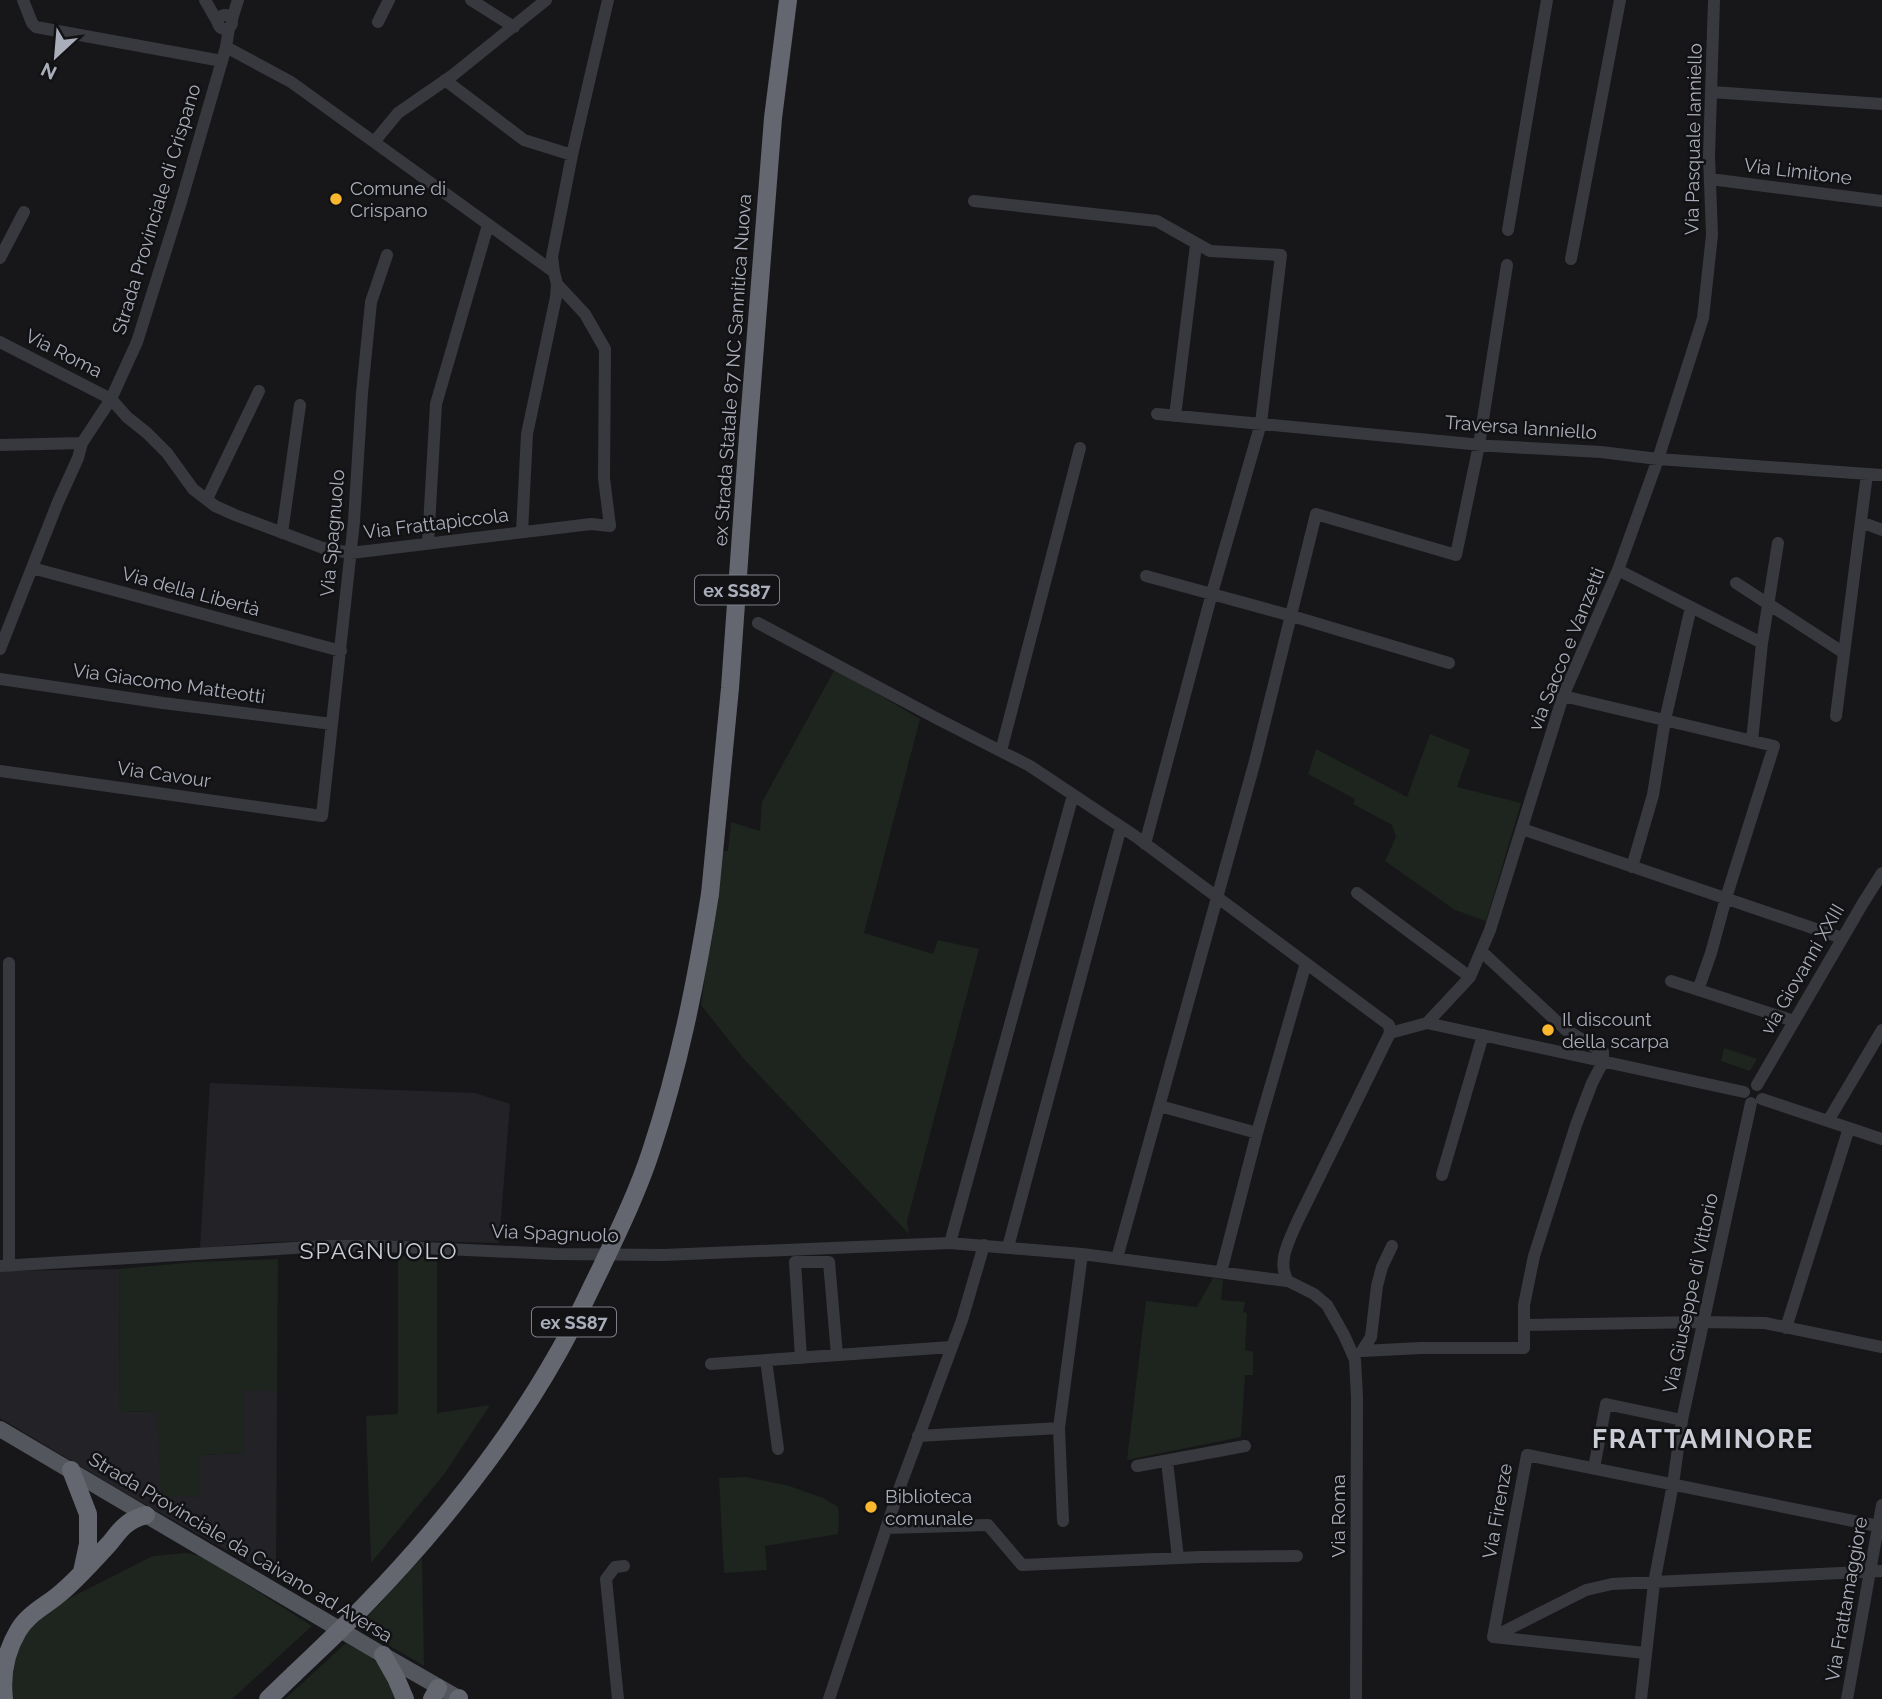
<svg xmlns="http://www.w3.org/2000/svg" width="1882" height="1699" font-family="Raleway,sans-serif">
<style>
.built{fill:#232327}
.green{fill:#1d251e}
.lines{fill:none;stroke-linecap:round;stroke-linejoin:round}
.minor{stroke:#38393f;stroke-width:12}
.major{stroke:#54565e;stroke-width:16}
.highway{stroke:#646770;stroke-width:18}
.highway-bridge{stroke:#646770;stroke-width:18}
.poi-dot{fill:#fbb82e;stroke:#121215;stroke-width:2.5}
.labels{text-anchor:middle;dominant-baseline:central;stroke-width:5;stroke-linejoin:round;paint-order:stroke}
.shield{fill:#121215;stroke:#7c7f88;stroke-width:2}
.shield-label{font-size:18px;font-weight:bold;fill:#a9aeba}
.street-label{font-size:19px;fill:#a9aeba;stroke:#121215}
.poi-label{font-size:19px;fill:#a9aeba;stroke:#121215;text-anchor:start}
.quarter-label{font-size:23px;letter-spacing:2px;fill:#cacdd6;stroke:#121215}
.district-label{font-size:26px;font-weight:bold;letter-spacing:2px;fill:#cacdd6;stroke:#121215}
</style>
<rect width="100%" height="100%" fill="#17171a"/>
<!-- built -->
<path class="built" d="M210,1083L475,1093L510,1104L499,1243L376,1240L268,1242L200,1248Z
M119,1269L120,1412L157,1411L200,1455L244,1453V1389L277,1391L276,1578L118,1489L0,1418V1271Z"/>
<!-- green -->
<path class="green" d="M835,669L920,719L864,933L933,954L938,940L979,949L907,1221L909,1234L742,1057L701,1005L723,851H728L731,822L760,831L762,802Z
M1430,734L1470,750L1457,787L1521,803L1486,921L1455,910L1385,861L1396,837L1392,825L1353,804L1355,799L1308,774L1316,749L1407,797Z
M1724,1048L1757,1059L1750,1071L1721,1061Z
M398,1256L437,1257V1413L490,1405L445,1473L371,1563L366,1416L398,1414Z
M278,1259L277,1391L244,1390V1453L200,1455V1497L161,1496L157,1411L120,1412L119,1269L196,1262Z
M1213,1278L1223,1280L1221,1300L1245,1302L1243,1312L1247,1313L1245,1350L1253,1352V1375H1245L1241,1437L1127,1460L1146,1301L1197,1307Z
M746,1477L789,1486L823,1498L838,1507L839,1519L838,1534L765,1546L767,1570L724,1573L719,1478Z
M187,1553L203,1557L312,1626L232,1699H12L10,1681L15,1655L29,1628L52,1607L153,1556Z
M422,1558L424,1666L358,1627Z
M346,1643L368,1655L379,1664L401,1699H285Z"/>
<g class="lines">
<!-- minor -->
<path class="minor" d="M23,0L32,23L36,27L222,61
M205,0L217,21
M471,0L514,27
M218 22a7 7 0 1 1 14 0a7 7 0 1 1-14 0Z
M232,19L238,0
M378,22L389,0
M226,47L291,82L554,272L557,284L556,297L527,434L522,532
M445,80L524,140L572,155
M1712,92L1882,104
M374,142L398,113L453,75L546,0
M1710,179L1882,201
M974,201L1157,221L1210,251L1281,255L1261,423L1212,593L1145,844
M1508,230L1547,0
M0,258L24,212
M1571,259L1620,0
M554,272L552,257L572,155L608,0
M0,342L111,399L127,417L147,433L167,453L193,489L215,506L235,515L323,548L351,553L591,524L610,526L604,478L605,349L585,314L557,284
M1157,414L1492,446L1601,452L1658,459L1882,475
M1175,416L1196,245
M0,445L82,443
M207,499L259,391
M1861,522L1882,530
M282,533L300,405
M428,543L436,404L488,225
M32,568L341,651
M1618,570L1762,643
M1146,576L1292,616L1449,663
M1736,583L1844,653
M758,623L936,718L1030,766L1135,836L1389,1025L1390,1033L1298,1220C1290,1239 1276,1262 1288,1281
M0,649L58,502L78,458L82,443L111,399L137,342L181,202L226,47L229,28
M0,679L163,703L332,724
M1563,696L1774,746L1726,898L1711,953L1698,990
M1836,716L1867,474
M1752,741L1762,643L1778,543
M1001,751L1080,448
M0,771L322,816L354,521L362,393L371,302L387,255
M1522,829L1842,938
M1632,867L1653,795L1665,720L1691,607
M1357,893L1470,977
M9,963V1265
M1671,981L1794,1021
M1427,1023L1744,1092
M1390,1033L1427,1023L1470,977L1490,930L1563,696L1618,570L1658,459L1703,318L1712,235L1709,156L1714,0
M1757,1085L1863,903L1882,873
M1762,1099L1882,1139
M1160,1106L1257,1133
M1828,1121L1882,1030
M1442,1175L1483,1035
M950,1243L1073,795
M1008,1247L1121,827
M1117,1258L1255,761L1316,514L1456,555L1479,445L1507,265
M0,1266L326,1246H381L555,1254L664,1255L950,1243L1082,1254L1279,1280L1288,1281L1314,1294L1327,1305L1344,1335L1352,1353L1355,1360L1357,1397L1356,1699
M1221,1272L1257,1133L1306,963
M1525,1325L1702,1322L1765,1323L1882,1347
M1786,1328L1849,1128
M1362,1351L1421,1348H1524V1305L1534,1256L1576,1125L1592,1083L1603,1062V1052L1566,1030L1481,951
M1362,1351L1371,1337L1377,1286L1382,1267L1392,1246
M801,1358L795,1262H829L837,1355
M766,1360L778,1449
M711,1364L951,1347
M918,1436L1059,1428
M1167,1461L1178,1558
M1137,1466L1245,1446
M1594,1468L1606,1404L1682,1420
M1063,1521L1059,1428L1082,1254
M886,1528L988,1525L1022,1565L1200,1557L1297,1556
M1493,1637L1586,1590L1612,1584L1882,1571
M1645,1653L1493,1637L1527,1455L1878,1526
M618,1699L606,1579L615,1567L624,1566
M829,1699L901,1484L962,1320L984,1245
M1641,1699L1654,1583L1673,1484L1682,1420L1751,1103
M1847,1699L1882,1505"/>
<!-- major -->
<path class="major" d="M0,1429L383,1655L460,1699"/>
<!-- highway -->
<path class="highway" d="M710,894L730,688L748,435L773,118L788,0
M71,1470L88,1514V1544L82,1572
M383,1655L396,1678L405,1699
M4,1699C1,1674 5,1653 18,1631C28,1613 48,1605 63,1591C79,1577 94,1560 109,1544C115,1537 120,1529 127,1524C133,1519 139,1517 146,1515
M268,1699L294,1674
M432,1699L438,1688
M458,1699L459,1698"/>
<!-- highway-bridge -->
<path class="highway-bridge" d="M294,1674C318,1651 343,1628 366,1604C437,1531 508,1442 558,1353C574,1325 587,1296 601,1268C619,1230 638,1191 651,1151C679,1067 696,982 710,894"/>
</g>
<!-- markers -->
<g class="poi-dot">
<circle cx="336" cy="199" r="7"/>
<circle cx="1548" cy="1030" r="7"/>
<circle cx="871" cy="1507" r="7"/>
</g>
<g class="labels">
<!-- shield labels -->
<g class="shield">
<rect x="695" y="575.5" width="84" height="29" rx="5"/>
<rect x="532" y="1307.5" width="84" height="29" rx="5"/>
</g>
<g class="shield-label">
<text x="737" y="590">ex SS87</text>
<text x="574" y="1322">ex SS87</text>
</g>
<!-- street labels -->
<g class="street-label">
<text transform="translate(1693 139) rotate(-89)">Via Pasquale Ianniello</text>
<text transform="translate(1798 171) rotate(7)">Via Limitone</text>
<text transform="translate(156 209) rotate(-73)">Strada Provinciale di Crispano</text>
<text transform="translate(64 353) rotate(27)">Via Roma</text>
<text transform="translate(732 370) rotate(-86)">ex Strada Statale 87 NC Sannitica Nuova</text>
<text transform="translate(1521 427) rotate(4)">Traversa Ianniello</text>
<text transform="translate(436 523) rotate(-7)">Via Frattapiccola</text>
<text transform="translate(332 533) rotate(-85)">Via Spagnuolo</text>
<text transform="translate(191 591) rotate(15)">Via della Libertà</text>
<text transform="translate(1566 649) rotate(-68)">via Sacco e Vanzetti</text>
<text transform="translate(169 683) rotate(8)">Via Giacomo Matteotti</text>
<text transform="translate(164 774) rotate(8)">Via Cavour</text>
<text transform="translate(1802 969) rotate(-60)">via Giovanni XXIII</text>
<text transform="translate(555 1233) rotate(2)">Via Spagnuolo</text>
<text transform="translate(1690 1293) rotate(-78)">Via Giuseppe di Vittorio</text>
<text transform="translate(1497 1511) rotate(-80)">Via Firenze</text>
<text transform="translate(1338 1516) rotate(-90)">Via Roma</text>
<text transform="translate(241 1547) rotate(31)">Strada Provinciale da Caivano ad Aversa</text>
<text transform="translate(1846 1599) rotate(-80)">Via Frattamaggiore</text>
</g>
<!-- poi labels -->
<g class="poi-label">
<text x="350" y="188">Comune di<tspan x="350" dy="22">Crispano</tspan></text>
<text x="1562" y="1019">Il discount<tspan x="1562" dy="22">della scarpa</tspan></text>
<text x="885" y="1496">Biblioteca<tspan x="885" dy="22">comunale</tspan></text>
</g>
<!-- quarter labels -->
<g class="quarter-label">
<text x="379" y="1250">SPAGNUOLO</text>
</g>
<!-- district labels -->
<g class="district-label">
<text x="1703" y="1439">FRATTAMINORE</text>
</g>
</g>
<!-- north arrow -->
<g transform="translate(56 56) rotate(206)" stroke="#121215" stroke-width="5" paint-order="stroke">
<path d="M0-5L12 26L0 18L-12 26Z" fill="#a9aeba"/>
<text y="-10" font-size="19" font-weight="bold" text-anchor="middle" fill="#a9aeba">N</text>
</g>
</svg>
